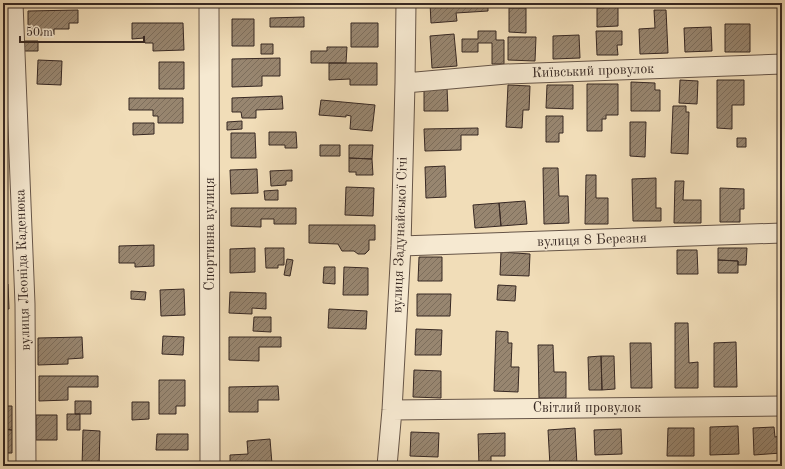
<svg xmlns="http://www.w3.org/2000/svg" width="785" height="469" font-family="'Old Standard TT',serif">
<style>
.building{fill:url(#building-hatch);stroke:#372823}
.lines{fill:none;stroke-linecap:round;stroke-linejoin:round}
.street-casing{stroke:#665548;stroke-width:21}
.street{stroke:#f6e9d1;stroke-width:19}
.labels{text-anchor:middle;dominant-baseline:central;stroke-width:3;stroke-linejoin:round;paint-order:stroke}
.street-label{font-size:14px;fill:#372823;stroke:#f6e9d1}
</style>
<defs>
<pattern id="building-hatch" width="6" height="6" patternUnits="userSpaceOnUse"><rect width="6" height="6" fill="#988670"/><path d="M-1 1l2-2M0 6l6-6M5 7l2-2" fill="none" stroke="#7d6e5c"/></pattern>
</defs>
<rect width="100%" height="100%" fill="#f1ddb8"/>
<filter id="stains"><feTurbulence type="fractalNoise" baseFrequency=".005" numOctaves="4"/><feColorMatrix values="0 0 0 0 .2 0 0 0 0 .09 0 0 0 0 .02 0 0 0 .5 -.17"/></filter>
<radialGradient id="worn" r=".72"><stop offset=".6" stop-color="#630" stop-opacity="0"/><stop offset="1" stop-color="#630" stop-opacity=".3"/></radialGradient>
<!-- building -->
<path class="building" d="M233,3H255V5L233,7Z
M430,3H488V11L456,13L457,21L431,23Z
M618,7V26L597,27V8Z
M509,8H526V33L509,32Z
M78,10V23H69V29H54V35H28V11Z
M654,10H666L668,53L640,54L639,29L655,28Z
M304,17V27H270V18Z
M232,19H254V46H232Z
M132,23H183L184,50L153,51V43H145L144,38L132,39Z
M351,23H378V47H351Z
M725,24H750V52H725Z
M711,27L712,51L685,52L684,28Z
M478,31H496V40H504V64H492V43H478V52H462V39H478Z
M596,31H622V45H617L618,55H597Z
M454,34L457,66L432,68L430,36Z
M579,35L580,58L553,59V36Z
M508,37H536L535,61L508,60Z
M22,41H38V51H22Z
M261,44H273V54H261Z
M327,47H347L346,63H311V51H327Z
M280,58V76H262V86L232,87V59Z
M38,60L62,61L61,85L37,84Z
M159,62H184V89H159Z
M329,63H377V85H350V79L329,80Z
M779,74H782V90H780Z
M680,80L698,81L697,104L679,103Z
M717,80H744V105H732V129L717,128Z
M631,82L655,83V90H660V111H631Z
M587,84H618V115H606V119H602V131H587Z
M508,85L530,86L529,110H523L522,128L506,127Z
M547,85H573V109L546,108Z
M447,87L448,111H424V88Z
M282,96L283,109L256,110V118H242L241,112H232V98Z
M129,98H183V123H158V116H153V110H129Z
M321,100L375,105L372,131L350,129L351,116L346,115V117L319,115Z
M673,106H686V112H689L688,154L671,153Z
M546,116H563V133H559V142H546Z
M242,121V129L227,130V122Z
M630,122H646L645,157L630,156Z
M133,123H154V134L133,135Z
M478,128V135H461V150L425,151L424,129Z
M269,132H296L297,148H285V145H269Z
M231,133H255L256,158H231Z
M737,138H746V147H737Z
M320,145H340V156H320Z
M349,145H373L372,159L349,158Z
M349,158L372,159L373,175H356V172H349Z
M445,166L446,197L426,198L425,167Z
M543,168H558L559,196H568L569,223L544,224Z
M257,169L258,193L231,194L230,170Z
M292,170V181H286V185L271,186L270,171Z
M586,175H596V198H608V224H585Z
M656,178V208H661V221H633L632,179Z
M675,181H684L683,200H701V223H674Z
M346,187L374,188L373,216L345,215Z
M720,188L744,189V209H740V222H720Z
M278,190V200H265L264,191Z
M525,201L527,224L501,226L499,203Z
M499,203L501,226L475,228L473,205Z
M231,208H296V224H274V219H261V227L231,226Z
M309,225H375V240H369V250L365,254H358L354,251H342L338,244L309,243Z
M154,245V266L135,267V263H119V246Z
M255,248V272L230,273V249Z
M265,248H284V265H278V268H266Z
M718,248H747L746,265H738V261L718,260Z
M677,250H697L698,274H677Z
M501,252L530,254L529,276L500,275Z
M419,257H442V281H418Z
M287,259L293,260L290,276L284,275Z
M718,260L738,261V273H718Z
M324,267H335V284L323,283Z
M344,267L368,268V295H343Z
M3,284H8L9,309H3Z
M498,285L516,286L515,301L497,300Z
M184,289L185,315L161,316L160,290Z
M131,291L146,292L145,300L131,299Z
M230,292L266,293V309L252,308V314L229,313Z
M417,294H451L450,316H417Z
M329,309L367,311L366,329L328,328Z
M254,317H271V332L253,331Z
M675,323H688L689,363L698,362V388H675Z
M416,329L442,330L441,355H415Z
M496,331L508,332V343H512L511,367H519L518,392L494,391Z
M163,336L184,337L183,355L162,354Z
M82,337L83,358L68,359V364L38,365V338Z
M229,337H281V347H259V361L229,360Z
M736,342L737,387H714V343Z
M630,343H651L652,388H631Z
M538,345H553L554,372H566V398H539Z
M601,356L602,390H589L588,357Z
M601,356H614L615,389L602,390Z
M414,370L441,371V398L413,397Z
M39,376H98V387H68V400L39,401Z
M159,380H185V406H176V414H159Z
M278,386L279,400H258V412H229V387Z
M75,401H91V414H75Z
M132,402H149V419L132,420Z
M3,406H12V430L3,429Z
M67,414H80V430H67Z
M36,415H57V440H36Z
M738,426L739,454L710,455V427Z
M774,427L775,437L780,436L781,453L754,455L753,428Z
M575,428L577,465L550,466L548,430Z
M668,428H694V456H667Z
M3,429L12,430V453H3Z
M621,429L622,454L595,455L594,430Z
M83,430L100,431L99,466H82Z
M411,432L439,433L438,457L410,456Z
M505,433V456H491V466H479L478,434Z
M157,434H188V450H156Z
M270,439L272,464L248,466H230V455L248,454L247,441Z"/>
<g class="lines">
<!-- street casing -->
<g class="street-casing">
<path id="street" d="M13,3L25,304L26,466
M209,3L210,466
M405,83L506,74L782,64
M401,246L782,233
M392,410L782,406
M387,466L392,410L401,246L405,83L406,3"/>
</g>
<!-- street -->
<use href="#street" class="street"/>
</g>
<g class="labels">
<!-- street labels -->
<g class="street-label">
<text transform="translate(593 71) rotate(-2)">Київський провулок</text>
<text transform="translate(210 234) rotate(-90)">Спортивна вулиця</text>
<text transform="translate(400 235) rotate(-88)">вулиця Задунайської Січі</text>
<text transform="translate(592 240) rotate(-2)">вулиця 8 Березня</text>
<text transform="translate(23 270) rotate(-92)">вулиця Леоніда Каденюка</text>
<text x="587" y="408">Світлий провулок</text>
</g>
</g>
<!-- margin -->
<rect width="785" height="469" fill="none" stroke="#f1ddb8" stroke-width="16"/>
<rect x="4" y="4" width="777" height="461" fill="none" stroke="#372823" stroke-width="2"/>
<rect x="8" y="8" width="769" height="453" fill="none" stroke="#372823"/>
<!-- scale -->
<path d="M20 36v6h124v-6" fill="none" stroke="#372823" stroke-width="2"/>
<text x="26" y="36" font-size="12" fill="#372823" stroke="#f6e9d1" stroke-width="3" paint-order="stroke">50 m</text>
<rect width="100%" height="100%" filter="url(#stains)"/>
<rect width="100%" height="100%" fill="url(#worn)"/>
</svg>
